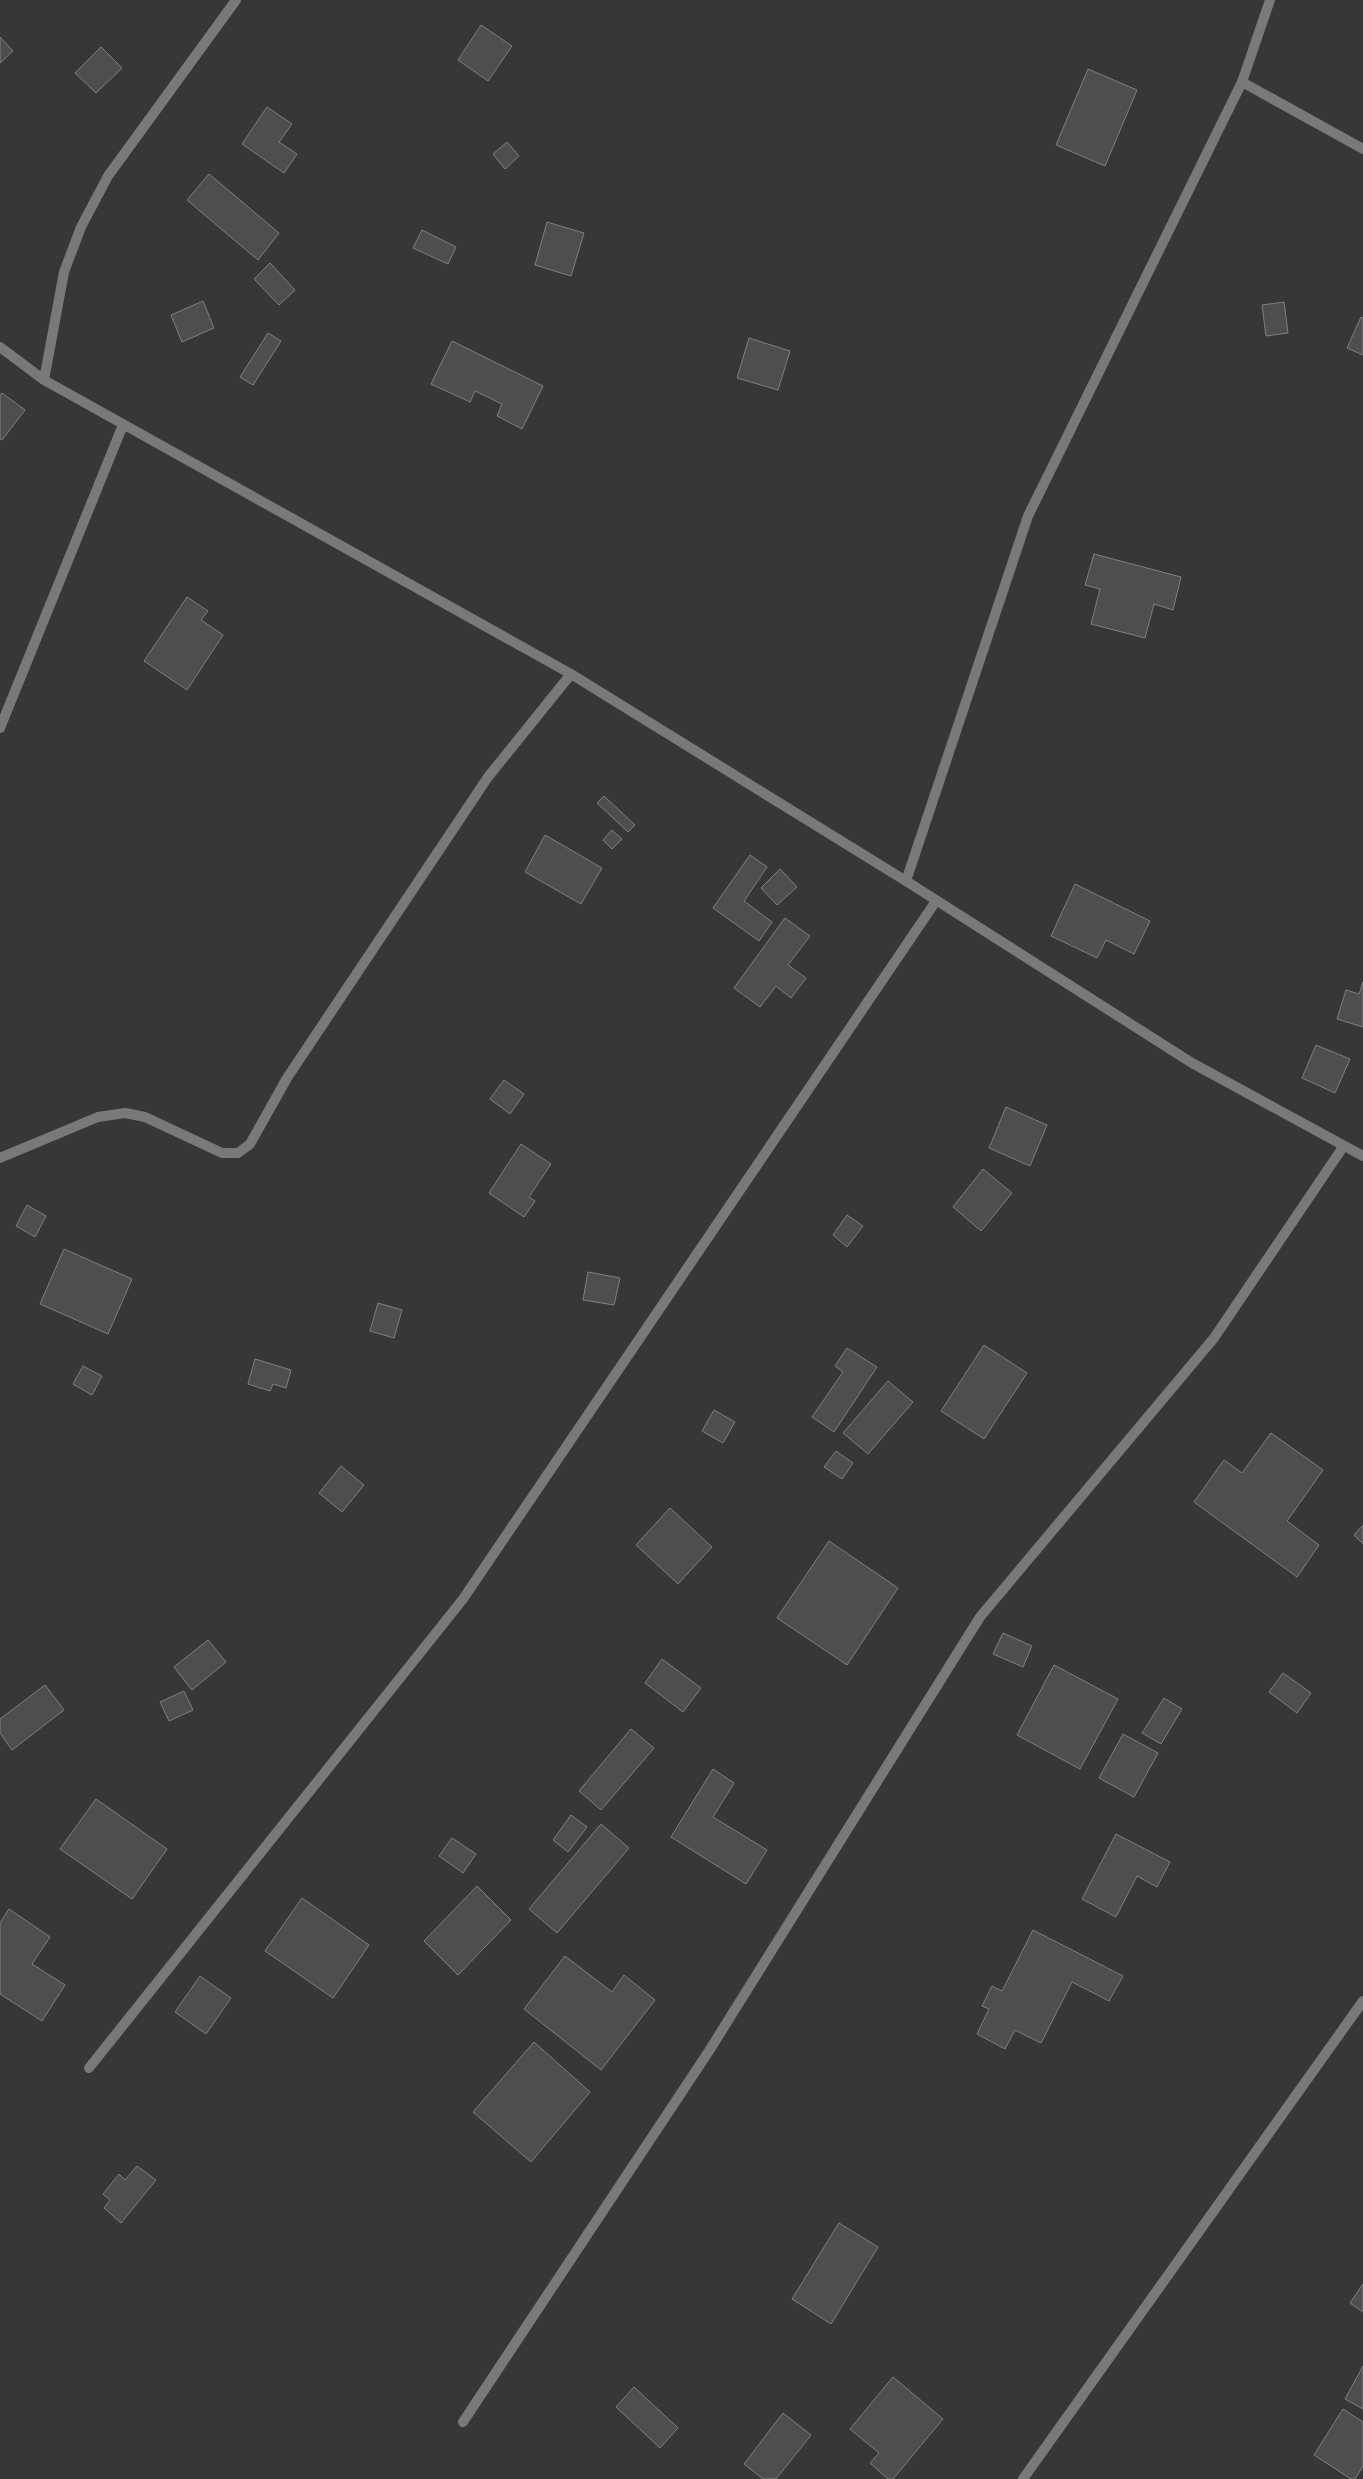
<svg xmlns="http://www.w3.org/2000/svg" width="1363" height="2479" font-family="'Fira Sans Condensed',sans-serif">
<style>
.building{fill:#4c4f4c;stroke:#7f817f}
.lines{fill:none;stroke-linecap:round;stroke-linejoin:round}
.street{stroke:#79797b;stroke-width:10}
</style>
<rect width="100%" height="100%" fill="#363836"/>
<!-- building -->
<path class="building" d="M481,25L512,46L488,81L458,60Z
M0,37L13,51L0,63Z
M101,47L122,68L96,93L75,73Z
M1088,69L1137,90L1105,166L1056,145Z
M267,107L292,124L279,142L297,154L284,173L242,144Z
M507,142L519,156L505,169L493,154Z
M209,174L279,233L258,260L187,200Z
M547,222L584,233L571,276L535,265Z
M422,230L456,247L448,264L413,248Z
M270,263L295,290L279,305L254,279Z
M203,301L214,328L182,342L171,315Z
M1284,302L1288,333L1266,336L1262,305Z
M1361,317L1363,318V355L1347,348Z
M268,333L281,341L253,385L240,377Z
M749,338L790,351L778,390L737,378Z
M452,341L543,386L522,429L497,416L502,404L475,391L470,402L431,384Z
M2,393L25,410L2,440L0,439V396Z
M1094,554L1181,577L1173,610L1154,604L1145,638L1091,624L1100,589L1085,585Z
M187,597L208,611L201,620L223,635L187,690L144,661Z
M604,796L635,825L628,832L597,803Z
M612,830L622,839L612,849L603,840Z
M545,835L602,868L581,904L525,872Z
M750,855L767,867L744,901L772,922L759,941L713,908Z
M780,869L797,887L777,905L761,888Z
M1075,884L1150,921L1134,954L1106,940L1097,958L1051,936Z
M785,918L810,936L788,965L806,978L791,998L776,986L760,1007L734,988Z
M1363,982V1027L1337,1019L1346,990L1359,994Z
M1316,1045L1350,1059L1335,1093L1302,1078Z
M504,1080L524,1094L510,1114L490,1099Z
M1006,1107L1047,1125L1030,1166L989,1148Z
M521,1144L551,1164L529,1197L535,1201L524,1217L489,1193Z
M983,1169L1012,1193L981,1231L953,1207Z
M27,1205L46,1216L35,1237L16,1226Z
M847,1215L863,1226L847,1247L833,1235Z
M64,1249L132,1279L108,1334L40,1304Z
M588,1272L620,1278L614,1305L583,1300Z
M378,1303L402,1310L394,1338L370,1331Z
M984,1345L1027,1373L984,1439L941,1411Z
M847,1348L877,1367L834,1432L812,1417L843,1372L835,1366Z
M255,1359L291,1370L286,1388L273,1384L270,1391L248,1384Z
M83,1366L102,1376L92,1395L73,1384Z
M888,1381L913,1402L868,1454L843,1433Z
M714,1410L735,1422L723,1443L702,1431Z
M1271,1433L1323,1470L1287,1521L1319,1545L1297,1577L1194,1502L1224,1460L1242,1473Z
M836,1451L853,1463L842,1479L824,1467Z
M341,1466L364,1485L342,1512L319,1493Z
M670,1508L712,1547L678,1584L636,1545Z
M1363,1525V1544L1354,1535Z
M829,1541L898,1588L847,1665L777,1618Z
M1003,1633L1032,1646L1023,1667L993,1654Z
M208,1640L226,1662L192,1690L174,1667Z
M662,1659L701,1688L683,1712L645,1683Z
M1054,1665L1118,1699L1080,1769L1017,1735Z
M1283,1673L1311,1693L1297,1713L1269,1692Z
M45,1685L64,1710L12,1750L0,1733V1719Z
M184,1691L193,1710L169,1721L160,1702Z
M1164,1698L1182,1709L1161,1744L1142,1733Z
M631,1729L654,1748L601,1810L579,1791Z
M1123,1734L1158,1753L1134,1797L1099,1778Z
M713,1769L734,1783L713,1817L767,1850L746,1884L671,1837Z
M96,1799L167,1849L132,1899L60,1849Z
M571,1815L587,1827L568,1852L553,1840Z
M601,1824L629,1848L557,1933L529,1909Z
M1116,1834L1170,1862L1157,1887L1137,1876L1116,1917L1082,1899Z
M452,1838L476,1854L463,1873L439,1856Z
M477,1886L511,1920L458,1975L424,1941Z
M302,1898L369,1945L333,1998L265,1951Z
M9,1909L50,1937L32,1964L65,1985L42,2021L0,1994V1923Z
M1033,1930L1123,1976L1109,2001L1072,1982L1041,2043L1015,2030L1005,2049L977,2034L989,2009L982,2006L992,1986L1002,1991Z
M565,1956L612,1992L624,1975L655,2000L601,2070L524,2009Z
M200,1976L231,1998L206,2034L175,2012Z
M534,2042L590,2092L531,2162L473,2112Z
M137,2166L156,2180L121,2223L104,2208L110,2200L103,2194L119,2174L125,2180Z
M839,2223L878,2247L831,2324L792,2299Z
M1363,2284V2312L1350,2303Z
M1363,2366V2409L1345,2399Z
M893,2377L943,2419L893,2479H888L870,2463L879,2453L850,2429Z
M634,2387L678,2428L660,2448L616,2407Z
M1343,2409L1363,2422V2466L1355,2479H1351L1314,2455Z
M783,2413L811,2435L776,2479H763L744,2464Z"/>
<g class="lines">
<!-- street -->
<path class="street" d="M1242,82L1363,149
M0,347L44,380L571,674L906,881L1192,1063L1363,1156
M44,380L64,272L81,227L108,176L236,0
M0,728L123,425
M906,881L1028,516L1242,82L1270,0
M0,1158L98,1117L125,1113L145,1117L222,1153H238L250,1144L287,1078L488,777L571,674
M89,2068L463,1599L936,901
M463,2422L709,2051L980,1617L1214,1338L1343,1147
M1023,2479L1363,2001"/>
</g>
</svg>
